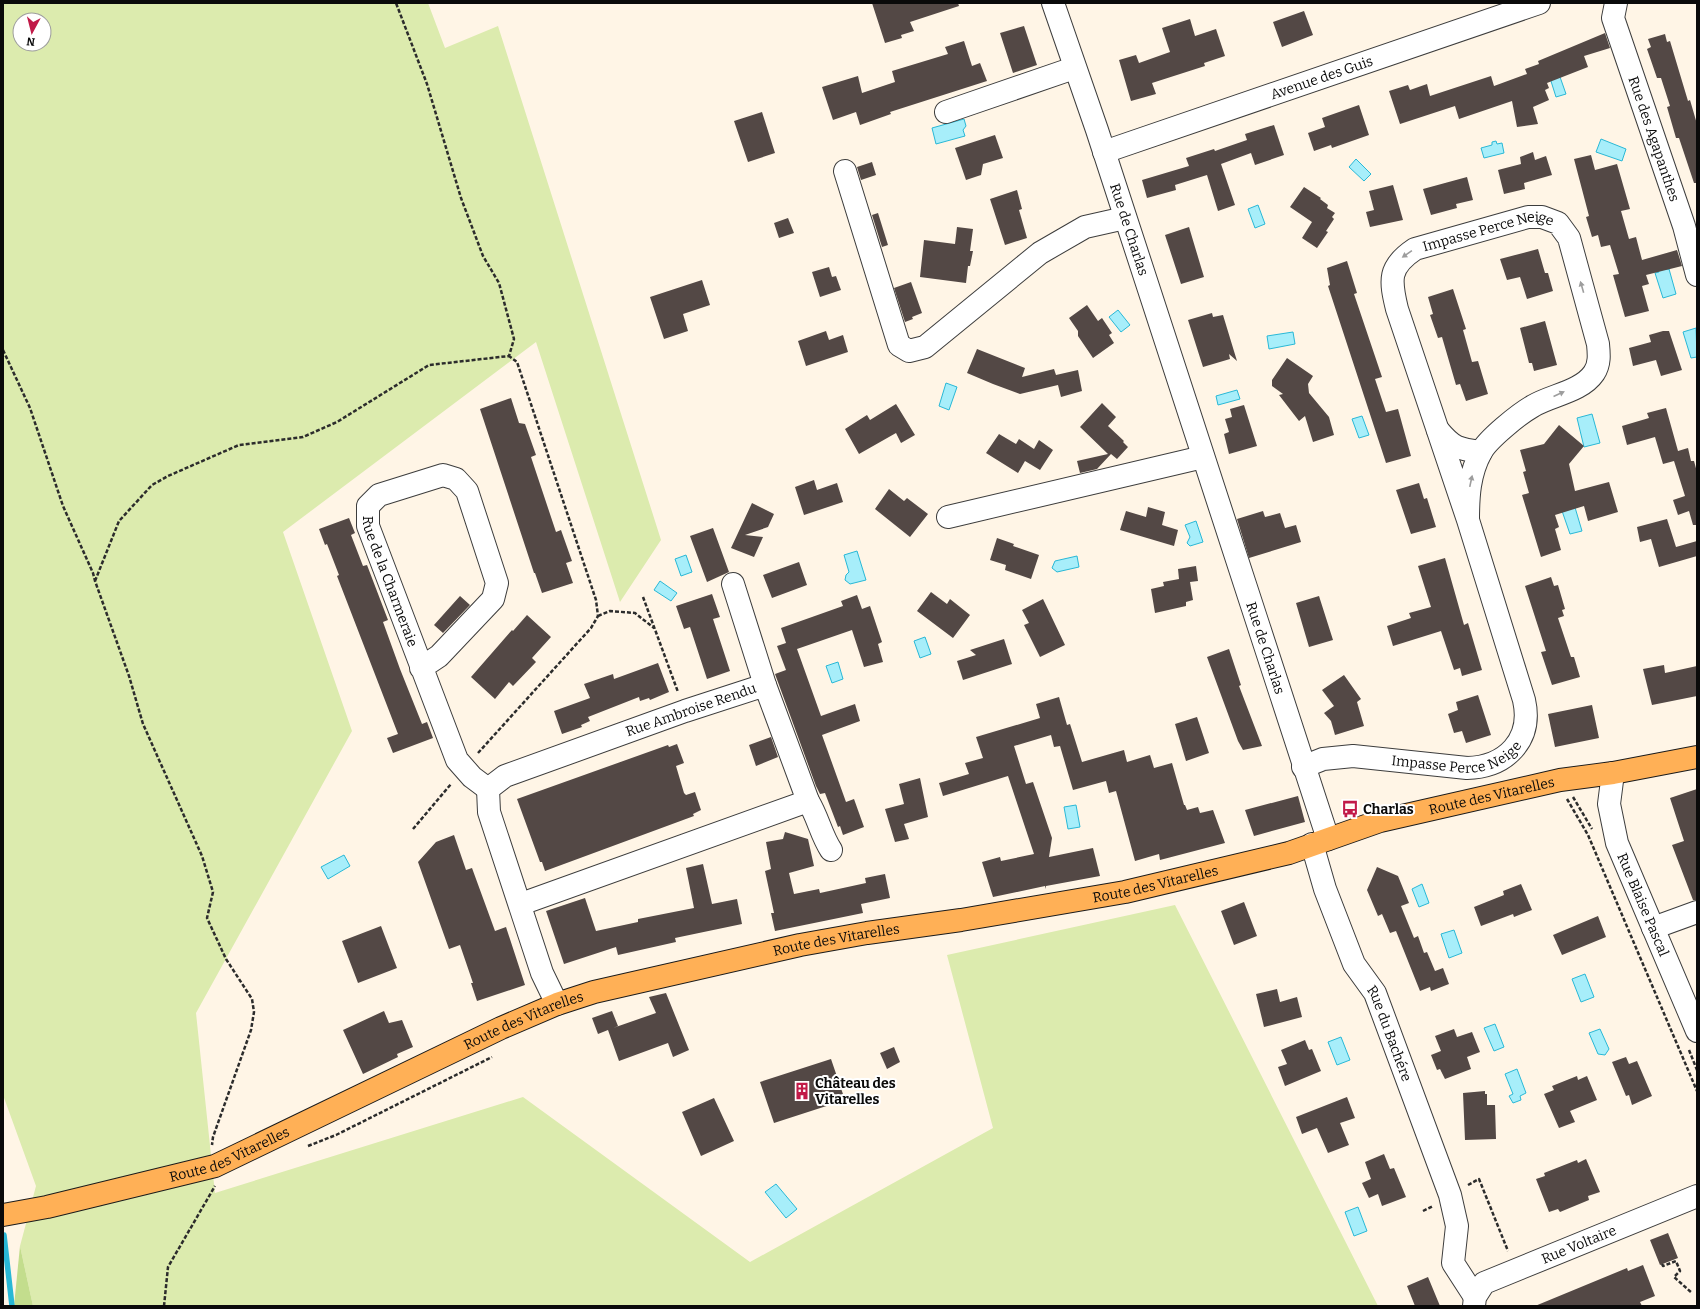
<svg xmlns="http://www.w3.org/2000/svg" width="1700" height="1309" font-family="Bitter,serif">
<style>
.green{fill:#dcebae;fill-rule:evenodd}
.forest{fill:#c3dd8d}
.water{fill:#a7eefa;stroke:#29b8d6}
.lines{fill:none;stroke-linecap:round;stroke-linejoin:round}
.stream{stroke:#29b8d6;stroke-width:5.5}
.building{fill:#534845}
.minor-casing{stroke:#3d3d3d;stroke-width:24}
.major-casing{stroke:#1b1b1b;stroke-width:24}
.path{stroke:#2c2c2c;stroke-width:2.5;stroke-dasharray:4 2;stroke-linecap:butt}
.minor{stroke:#fff;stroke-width:22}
.major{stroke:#ffb056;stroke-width:22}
.oneway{fill:#9d9d9d}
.labels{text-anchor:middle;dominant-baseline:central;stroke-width:4;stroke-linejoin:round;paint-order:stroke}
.street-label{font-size:14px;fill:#0a0a0a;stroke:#fff}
.poi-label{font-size:14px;font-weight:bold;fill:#0a0a0a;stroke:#fff;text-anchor:start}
</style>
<rect width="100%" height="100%" fill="#fff5e6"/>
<!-- green -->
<path class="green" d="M3,3H428L445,48L498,26L661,540L620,602L536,342L283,532L352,731L196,1013L215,1193L523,1097L750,1262L993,1128L947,955L1175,905L1378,1306H33L20,1246L36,1186L3,1095ZM20,20H44V44H20Z"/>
<!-- forest -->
<path class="forest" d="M20,1246L33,1306H14Z"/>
<!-- water -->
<path class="water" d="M1559,74L1566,94L1556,97L1550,78Z
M964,119L966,126L963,130L965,136L936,144L932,128Z
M1601,139L1626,149L1622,161L1596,152Z
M1496,141L1497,144L1502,143L1504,153L1484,158L1481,148L1492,145V142Z
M1356,159L1371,174L1364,181L1349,167Z
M1258,205L1265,224L1255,228L1248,209Z
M1669,269L1676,294L1663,298L1655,273L1659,272L1658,270Z
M1118,310L1130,325L1121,332L1109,317Z
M1696,328L1697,357L1691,358L1683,332Z
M1293,332L1295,344L1269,349L1267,336Z
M946,383L957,387L949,410L939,406Z
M1237,390L1240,399L1218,405L1216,396Z
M1592,414L1600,443L1584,447L1577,418Z
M1362,416L1369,435L1359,438L1352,419Z
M1574,504L1582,531L1570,534L1561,508Z
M1196,521L1203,542L1190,546L1187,543L1190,537L1185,525Z
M857,551L866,580L850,584L845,580L846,575L849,572L844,555Z
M686,555L692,572L681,576L675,559Z
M1077,556L1079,567L1057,572L1052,568L1055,561Z
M660,581L677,593L671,601L654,590Z
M925,637L931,654L920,658L914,641Z
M838,662L843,679L832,683L826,666Z
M1076,805L1080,827L1068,829L1064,807Z
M344,855L350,866L328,879L321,867Z
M1422,884L1429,903L1419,907L1412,889Z
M1454,930L1462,953L1449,958L1441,934Z
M1585,974L1594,997L1581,1002L1572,979Z
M1495,1024L1504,1047L1494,1051L1484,1028Z
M1600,1029L1609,1049L1605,1055L1598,1054L1589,1033Z
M1341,1037L1350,1060L1337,1065L1328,1042Z
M1517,1069L1526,1093L1520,1096L1521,1100L1513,1103L1509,1096L1513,1094L1505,1074Z
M776,1184L797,1209L786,1218L765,1192Z
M1358,1207L1367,1231L1354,1236L1345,1212Z"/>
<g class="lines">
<!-- stream -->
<path class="stream" d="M4,1235L12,1306"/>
</g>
<!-- building -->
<path class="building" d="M872,3H958L959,6L910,22L914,31L901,35L902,38L885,43Z
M1304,11L1313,35L1282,47L1273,22Z
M1190,19L1195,36L1216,29L1225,56L1204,63L1205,66L1152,83L1156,94L1131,101L1119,60L1136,55L1139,63L1170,52L1162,28Z
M1024,26L1037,65L1013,73L1000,33Z
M1605,33L1610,48L1584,56L1588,67L1547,83L1549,88L1545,90L1549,100L1533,107L1538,124L1517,127L1512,101L1459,119L1455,106L1400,124L1389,91L1408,85L1410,90L1427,84L1430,96L1491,76L1494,86L1527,74L1525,69L1539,64L1538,61Z
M1665,34L1667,42L1670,41L1688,101L1690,100L1697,124V183H1694L1679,138H1676L1667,107L1670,106L1661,78H1657L1647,49L1651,47L1648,39Z
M964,41L972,66L980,63L987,81L890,112L891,114L860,125L856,112L833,120L822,87L858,76L862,93L895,82L892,71L948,54L945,47Z
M1359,105L1369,135L1332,148L1331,145L1314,151L1308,133L1325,127L1322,118Z
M762,112L775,153L748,162L734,121Z
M1274,125L1284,155L1255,165L1251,153L1221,164L1235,205L1218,211L1207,175L1175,185L1176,190L1147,198L1142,180L1189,166L1186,158L1214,149L1215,151L1247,140L1245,134Z
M995,135L1003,158L983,164L981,175L966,180L955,148Z
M1533,152L1535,160L1546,156L1552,175L1524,183L1525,189L1504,194L1498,170L1521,164L1520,157Z
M1591,155L1595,170L1617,164L1630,209L1621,211L1629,239L1636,237L1642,260L1677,250L1682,266L1646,275L1649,284L1642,286L1649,311L1625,317L1613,275L1619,274L1610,245L1601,247L1598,235L1592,237L1586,217L1589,216L1574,159Z
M872,162L876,175L861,180L857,167Z
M1467,177L1473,200L1456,204L1457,208L1431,215L1423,189Z
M1393,185L1403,220L1370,227L1366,212L1374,210L1369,191Z
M1304,187L1321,198L1320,199L1328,205L1327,208L1335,213L1332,217L1334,219L1326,231L1328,232L1317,248L1302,238L1312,222L1290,207Z
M1017,190L1022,209L1019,210L1027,238L1005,245L990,199Z
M878,213L888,245L882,247L872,215Z
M788,218L794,233L779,238L774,223Z
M957,227L973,229L970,251H973L970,266H968L966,283L920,277L924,240L955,244Z
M1189,227L1204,277L1181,284L1165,235Z
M1538,249L1545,273H1548L1553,291L1527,299L1520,277L1507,280L1500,259Z
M1347,261L1357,293L1354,294L1382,377L1375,379L1386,412L1398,409L1411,456L1386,463L1328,286L1330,285L1327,268Z
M829,267L832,277L836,276L841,290L820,297L812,272Z
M702,280L710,305L683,314L688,331L664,339L650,297Z
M911,282L922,313L912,317L913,319L905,322L894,288Z
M1453,289L1466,329L1463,330L1472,362L1478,361L1488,394L1466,401L1460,384L1456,385L1442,337L1438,338L1430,315L1433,314L1428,297Z
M1087,305L1098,321L1102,318L1112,333L1109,335L1114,343L1093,358L1078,336V331L1069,318Z
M1212,313L1213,317L1223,315L1237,361L1229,354L1230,359L1203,367L1188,320Z
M1545,321L1557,365L1534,371L1532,363H1529L1520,328Z
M826,331L829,340L843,335L848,352L806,366L798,341Z
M1663,331H1669L1682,370L1661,376L1656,360L1633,366L1629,348L1651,342L1649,335Z
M977,349L1025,368L1022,377L1054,369L1056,375L1078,370L1082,391L1061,397L1058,385L1020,394L993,384L967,373Z
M1287,358L1313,376L1308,384L1309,393L1329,417L1334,435L1313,442L1305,416L1299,421L1279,395L1283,394L1272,386V380Z
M511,398L519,423L525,424L536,455L531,457L556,532L561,530L572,561L566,563L573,583L542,593L535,573H534L480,409Z
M1102,403L1116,417L1108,426L1124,441L1123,442L1128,447L1117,459L1111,454L1097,469L1080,473L1077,461L1108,454L1080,427Z
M896,404L915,435L901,443L896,433L859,454L845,429L867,415L870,420Z
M1244,405L1257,446L1229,454L1224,434L1229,432L1225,419L1232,417L1230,409Z
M1666,408L1678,451L1688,448L1691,461H1694L1697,472V525H1693L1689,511L1678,515L1673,500L1685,496L1674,461L1663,464L1655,437L1627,445L1622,426L1649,418L1647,413Z
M1559,425L1584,446L1569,464L1575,491L1609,482L1618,512L1588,521L1584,506L1555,515L1559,527L1555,529L1561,550L1541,557L1522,495L1529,493L1523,472L1526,471L1520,450L1544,444Z
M999,434L1016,444L1019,439L1034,449L1039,440L1053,450L1040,470L1025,461L1018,473L986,453Z
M814,480L817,490L837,483L843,502L804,515L795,487Z
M1419,483L1424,499L1427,498L1436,527L1411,534L1396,490Z
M889,489L904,501L907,498L928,514L910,537L875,509Z
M752,503L774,514L768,527L745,535L763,537L754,557L731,548Z
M1148,507L1165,512L1162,525L1178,530L1174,546L1120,530L1126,511L1146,517Z
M1263,511L1265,517L1280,513L1285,528L1296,525L1301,542L1249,558L1237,519Z
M349,518L355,533L351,535L363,566L367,565L388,620L383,622L400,669L422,724L427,722L433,738L393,753L387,738L398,734L337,576L339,575L327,544L325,545L319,529Z
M1667,519L1676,547L1697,541V556L1659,567L1651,539L1640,542L1637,527Z
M713,528L729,572L707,582L690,536Z
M997,538L1014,544L1013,546L1039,555L1031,579L1005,570L1006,565L990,560Z
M1445,558L1464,625L1468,623L1482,670L1462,676L1460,668L1454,670L1441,631L1393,646L1387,626L1411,618L1409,613L1431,607L1418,566Z
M799,562L807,585L772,598L763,575Z
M1196,566L1198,581L1190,582L1193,600L1186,602V606L1155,613L1151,589L1164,586L1163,582L1179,579L1178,569Z
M1551,577L1554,586L1558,585L1565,609L1562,610L1564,616L1558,618L1571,657H1574L1580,677L1552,685L1541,652L1546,651L1525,586Z
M931,592L947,604L950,599L970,615L953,638L917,611Z
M712,594L720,617L713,619L730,671L707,679L690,627L684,629L676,606Z
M857,595L862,609L870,606L882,642L878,644L883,662L864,667L852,630L797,649L821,716L855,704L860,721L822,735L846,802L854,799L864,827L843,835L840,826L838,827L825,793L820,794L816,786L775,674L786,670L777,646L786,643L781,628L843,606L841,601Z
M460,596L470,605L443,633L434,625Z
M1319,596L1333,640L1309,647L1296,603Z
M1043,599L1065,645L1040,657L1024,625L1029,623L1022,610Z
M527,615L551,637L532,658L536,662L513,686L509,682L495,699L471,677L512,630L513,631Z
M1004,639L1012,664L963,680L957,661L976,655L970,650Z
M1229,649L1241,685L1239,686L1262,746L1243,750L1238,741L1207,657Z
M658,663L669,692L650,700L649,698L640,701L639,697L588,717L590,721L581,725L582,727L562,734L554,711L590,698L584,684L613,674L614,679Z
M1664,665L1665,673L1697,666V696L1652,705L1643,669Z
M1344,675L1361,699L1357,702L1364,726L1335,735L1331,721L1324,713L1334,706L1322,690Z
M1478,695L1491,735L1466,743L1462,731L1454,733L1448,714L1458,710L1456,702Z
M1059,697L1067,725L1070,724L1082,762L1124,750L1127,762L1150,755L1154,768L1172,763L1184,805H1185L1187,810L1198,807L1200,813L1213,810L1225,843L1160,860L1159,854L1135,861L1116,791L1109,793L1106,781L1073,790L1060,746L1054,747L1051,735L1014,746L1026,784L1033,782L1052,838L1049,857L1093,848L1100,876L1046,886L1045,889V886L993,897L982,862L1000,857L1001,861L1034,854L1008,776L943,796L939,783L969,774L965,763L983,758L976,737L1040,718L1036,704Z
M1592,705L1599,738L1555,747L1548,714Z
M1197,717L1209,753L1186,761L1175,724Z
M771,737L778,757L756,766L749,745Z
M677,744L684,763L676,766L684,793L686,795L695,792L701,810L693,814L694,816L545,871L542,862H540L517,799L668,745L669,747Z
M920,778L928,817L904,824L909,839L895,842L885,809L904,804L899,784Z
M1697,789V900H1693L1672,845L1684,841L1670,798Z
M1298,796L1305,822L1254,836L1245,810Z
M785,832L808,839L814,866L789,873L794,894L819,889L820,893L866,883L865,878L885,874L890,898L861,904L863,913L775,931L771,913H774L765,871L771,869L766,842L783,839Z
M454,835L466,870L472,868L495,931L506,927L525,985L477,1001L471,983H473L460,945L449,949L418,862L436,842Z
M703,864L712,904L737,899L742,924L675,938L676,942L618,955L616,947L564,964L546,911L585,898L596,931L638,922V919L694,908L686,868Z
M1377,867L1398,876L1409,903L1401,906L1414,938L1418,936L1424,953L1427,952L1435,971L1443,968L1449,984L1431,991L1430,987L1420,991L1396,931L1390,933L1382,914L1378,916L1367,890Z
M1521,884L1532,910L1514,917L1513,914L1481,926L1474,907L1504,895L1503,891Z
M1244,902L1257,936L1234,945L1221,911Z
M1598,916L1606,937L1562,955L1553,935Z
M381,926L397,968L358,983L342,941Z
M1277,989L1280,1002L1297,997L1302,1017L1264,1027L1256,994Z
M666,993L689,1050L673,1057L668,1043L619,1061L608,1030L598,1034L592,1018L612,1011L618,1026L613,1028L656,1013L649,997Z
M384,1011L389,1023L402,1020L413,1047L397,1054L398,1057L363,1074L343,1030Z
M1454,1029L1457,1037L1472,1032L1480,1052L1467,1057L1471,1069L1445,1079L1440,1069L1437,1070L1431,1055L1441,1051L1435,1036Z
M1305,1040L1309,1050L1312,1049L1321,1071L1285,1086L1278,1067L1287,1064L1281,1050Z
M894,1047L900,1062L887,1069L880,1053Z
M1626,1057L1629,1064L1637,1061L1652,1096L1632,1105L1629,1095L1626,1096L1612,1062Z
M831,1059L845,1100L774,1123L760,1082Z
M1577,1076L1578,1080L1587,1076L1597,1100L1570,1111L1575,1122L1559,1128L1544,1094L1554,1090L1552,1086Z
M1485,1091V1094H1487V1105H1495L1496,1139L1465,1140L1463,1093Z
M1347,1097L1355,1118L1340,1123L1349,1145L1328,1153L1317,1128L1302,1134L1296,1117Z
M714,1098L734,1141L701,1156L682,1112Z
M1384,1154L1390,1169L1394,1168L1406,1197L1382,1206L1378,1194L1369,1198L1362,1183L1371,1179L1365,1162Z
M1586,1159L1600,1192L1588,1196L1589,1200L1560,1212L1558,1209L1549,1212L1536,1179L1545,1176L1544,1173L1577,1160L1578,1163Z
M1668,1233L1678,1258L1660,1265L1650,1240Z
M1643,1265L1655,1296L1640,1302L1642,1306H1535L1627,1268L1628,1271Z
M1428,1277L1440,1306H1415L1407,1286Z"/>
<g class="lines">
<!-- minor casing -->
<g class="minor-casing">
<g id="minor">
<path id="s1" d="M1053,3L1097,130L1328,839"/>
<path id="s2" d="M1616,3L1613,18L1684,226L1697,275"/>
<path d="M946,112L1074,68"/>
<path id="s3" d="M1104,152L1539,3"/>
<path d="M845,171L899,345L909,351L925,347L1040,253L1085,227L1125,218"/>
<path d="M1438,430C1453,448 1458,449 1481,452"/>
<path d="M948,517L1203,457"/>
<path d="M733,584L765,685"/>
<path id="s4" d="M421,668L439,656L493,599L497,583L467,491L456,479L443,475L379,495L368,506V526L457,760L472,777L488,789"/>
<path id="s5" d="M1303,767L1323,759L1353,756L1467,768C1506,767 1533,740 1524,700L1468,520L1397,309C1390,280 1388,267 1415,249L1528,217H1542L1558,223L1569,238L1598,344C1599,354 1600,364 1594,373C1581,392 1551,395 1533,406C1519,414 1488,439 1481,452C1469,474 1468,497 1468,520"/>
<path id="s6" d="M1613,773L1609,804L1617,843L1697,1031"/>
<path d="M808,801C818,817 821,835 831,850"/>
<path id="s7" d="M1312,844L1325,889L1354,964L1375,993L1450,1195L1457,1226L1453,1263L1475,1297"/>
<path d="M521,904L808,801L765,685L685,711L505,776L488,789L489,812L542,973L557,1004"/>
<path d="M1653,928L1697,912"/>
<path id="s8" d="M1474,1306L1475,1297L1484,1283L1697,1196"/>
</g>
</g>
<!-- major casing -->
<g class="major-casing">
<g id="major">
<path id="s9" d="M3,1215L47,1207L215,1166L501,1028L557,1004L594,992L800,945L867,933L961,920L1125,892L1289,853L1380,821L1560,780L1613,773L1697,757"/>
</g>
</g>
<!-- path -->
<path class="path" d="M3,350L30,408L63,506L93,573L95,581L129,676L143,724L202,856L213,892L207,918L226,959L252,999L254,1012L251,1030L213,1137L212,1145
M95,581L119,521L152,485L168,476L239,445L303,437L337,422L429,365L509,356L514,339L499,283L483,256L461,198L427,84L396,3
M643,597L678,692
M598,616L610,611L635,613L654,628
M478,753L591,628L598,616L596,600L517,362L509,356
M1573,797L1592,829
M1567,799L1588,835L1697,1091
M413,829L451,784
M1689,1050L1697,1070
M308,1146L336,1135L492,1057
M1468,1185L1479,1179L1508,1251
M1423,1211L1433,1206
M1662,1264L1663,1266L1676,1261L1680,1271L1674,1277L1692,1293
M164,1306L168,1267L215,1186"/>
<!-- minor -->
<use href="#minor" class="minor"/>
<!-- major -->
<use href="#major" class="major"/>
</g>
<!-- one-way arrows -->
<defs><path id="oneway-solid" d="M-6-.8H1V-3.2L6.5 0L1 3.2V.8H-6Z"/></defs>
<g class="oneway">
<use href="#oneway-solid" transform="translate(1407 254) rotate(145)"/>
<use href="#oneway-solid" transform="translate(1582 287) rotate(-106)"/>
<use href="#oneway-solid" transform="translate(1559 394) rotate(-24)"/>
<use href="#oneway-solid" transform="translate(1471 481) rotate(-78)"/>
</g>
<!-- icons -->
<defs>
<g id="bus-bare" transform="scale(1.38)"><path d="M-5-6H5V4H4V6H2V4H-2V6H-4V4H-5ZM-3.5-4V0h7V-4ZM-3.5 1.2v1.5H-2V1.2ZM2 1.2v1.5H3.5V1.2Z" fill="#c11a48" stroke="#fff" stroke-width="2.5" paint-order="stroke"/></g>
<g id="building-bare" transform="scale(1.38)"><path d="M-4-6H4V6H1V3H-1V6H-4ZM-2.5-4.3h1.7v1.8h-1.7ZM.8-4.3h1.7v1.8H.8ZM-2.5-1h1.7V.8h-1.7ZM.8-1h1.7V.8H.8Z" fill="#c11a48" stroke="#fff" stroke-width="2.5" paint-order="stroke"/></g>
</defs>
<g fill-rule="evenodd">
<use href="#bus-bare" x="1350" y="809"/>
<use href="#building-bare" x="802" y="1091"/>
</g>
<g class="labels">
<!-- street labels -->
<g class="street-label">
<text stroke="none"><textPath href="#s3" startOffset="230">Avenue des Guis</textPath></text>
<text stroke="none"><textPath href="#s2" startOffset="143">Rue des Agapanthes</textPath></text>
<text stroke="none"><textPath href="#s1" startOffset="239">Rue de Charlas</textPath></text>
<text stroke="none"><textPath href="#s5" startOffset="826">Impasse Perce Neige</textPath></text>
<text stroke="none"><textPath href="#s4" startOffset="405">Rue de la Charmeraie</textPath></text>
<text stroke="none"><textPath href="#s1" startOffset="679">Rue de Charlas</textPath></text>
<text transform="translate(691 710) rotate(-19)">Rue Ambroise Rendu</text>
<text stroke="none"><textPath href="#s5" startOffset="158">Impasse Perce Neige</textPath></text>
<text stroke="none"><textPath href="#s9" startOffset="1555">Route des Vitarelles</textPath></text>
<text stroke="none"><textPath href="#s9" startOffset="1207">Route des Vitarelles</textPath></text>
<text stroke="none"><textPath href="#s6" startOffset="138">Rue Blaise Pascal</textPath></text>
<text stroke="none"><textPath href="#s9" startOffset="883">Route des Vitarelles</textPath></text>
<text stroke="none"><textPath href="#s9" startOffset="559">Route des Vitarelles</textPath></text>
<text stroke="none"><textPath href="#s7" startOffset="206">Rue du Bachére</textPath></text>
<text stroke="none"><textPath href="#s9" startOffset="235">Route des Vitarelles</textPath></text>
<text stroke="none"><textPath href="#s8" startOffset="128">Rue Voltaire</textPath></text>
</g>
<!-- poi labels -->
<g class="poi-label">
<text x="1363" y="809">Charlas</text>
<text x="815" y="1083">Château des<tspan x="815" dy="16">Vitarelles</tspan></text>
</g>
</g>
<!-- border -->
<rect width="1700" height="1309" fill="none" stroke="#0a0a0a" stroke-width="8"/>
<!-- north arrow -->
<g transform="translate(32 32) rotate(187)"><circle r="19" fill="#ffffff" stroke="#9d9d9d"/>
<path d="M0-3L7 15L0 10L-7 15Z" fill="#c11a48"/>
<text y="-6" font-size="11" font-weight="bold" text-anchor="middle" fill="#0a0a0a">N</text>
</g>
</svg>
